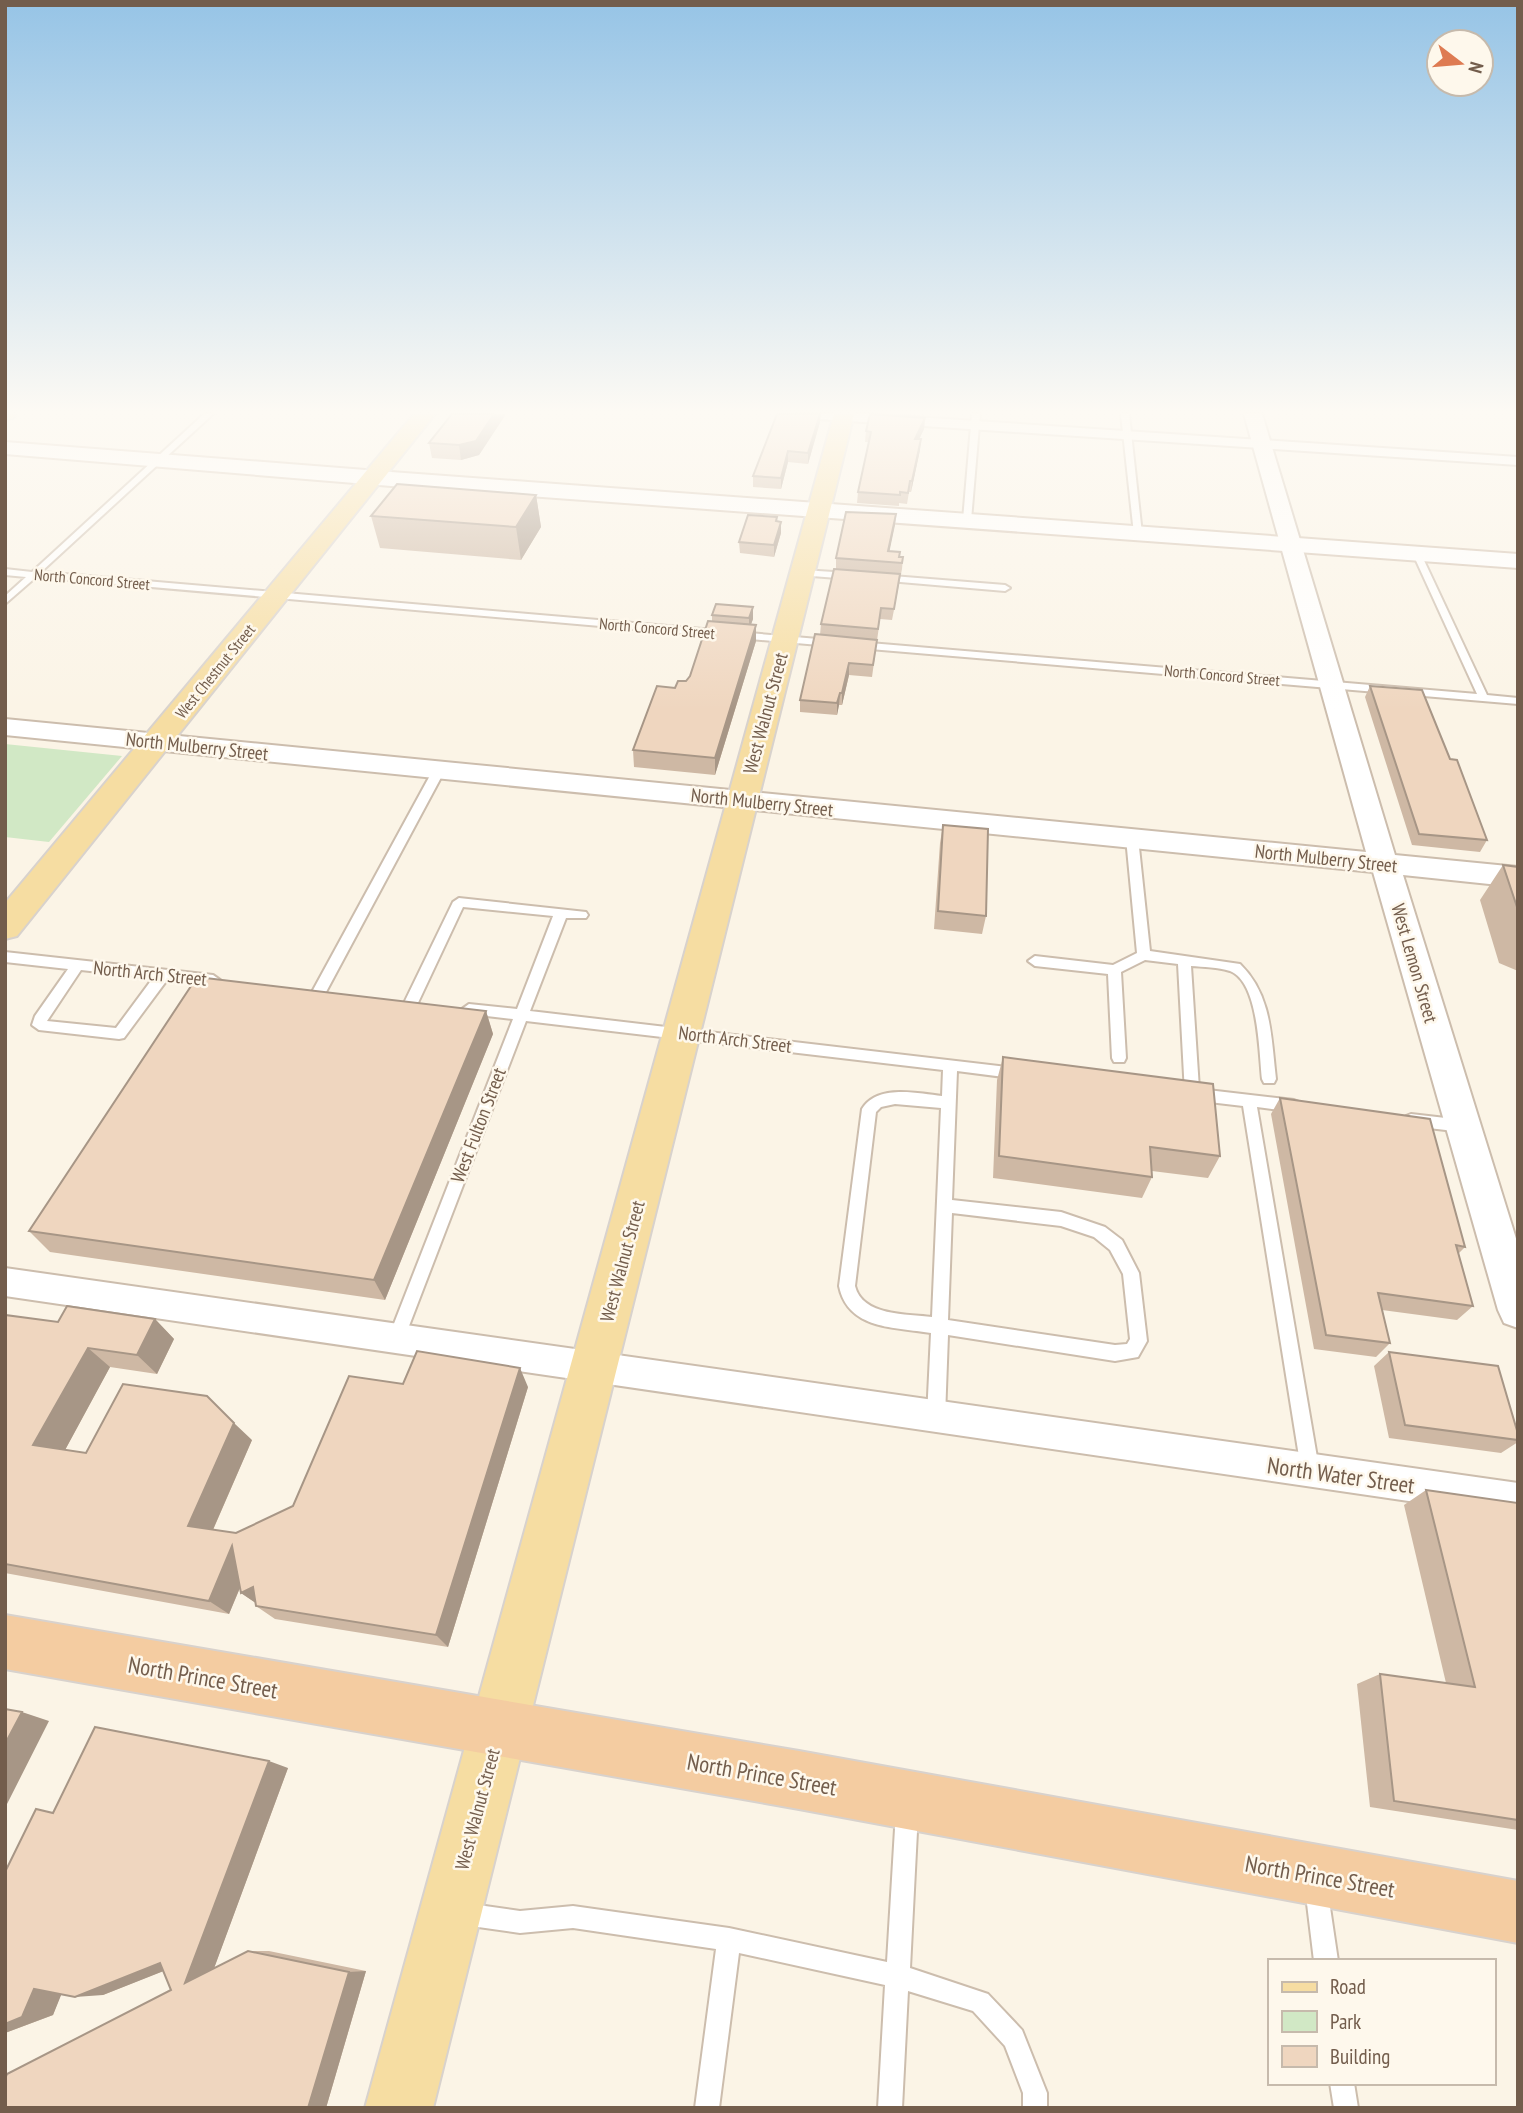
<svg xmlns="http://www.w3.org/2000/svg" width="1523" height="2113" font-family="'PT Sans Narrow',sans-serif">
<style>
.green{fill:#d1e8c5}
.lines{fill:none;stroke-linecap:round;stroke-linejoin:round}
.service-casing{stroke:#ccbdad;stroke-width:4}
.minor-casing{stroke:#ccbdad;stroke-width:4}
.tertiary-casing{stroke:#ccbdad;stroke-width:4}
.secondary-casing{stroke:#d1bfad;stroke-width:4}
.primary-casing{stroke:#d8d2cd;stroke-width:4}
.trunk-casing{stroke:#d8d2cd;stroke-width:4}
.service{fill:#fff;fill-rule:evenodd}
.minor{fill:#fff;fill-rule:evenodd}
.tertiary{fill:#fff;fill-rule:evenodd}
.secondary{fill:#fff;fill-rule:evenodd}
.primary{fill:#f6dda2;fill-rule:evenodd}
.trunk{fill:#f4cca1;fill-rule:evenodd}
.wall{fill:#ceb8a4}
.shaded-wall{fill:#a79686}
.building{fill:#efd6bf;stroke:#a79686;stroke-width:2}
.labels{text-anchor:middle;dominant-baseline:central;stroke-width:5;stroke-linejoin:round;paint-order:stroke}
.far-street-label{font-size:16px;fill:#735d4c;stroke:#fef8ec}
.street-label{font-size:19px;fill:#735d4c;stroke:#fef8ec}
.near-street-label{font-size:23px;fill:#735d4c;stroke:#fef8ec}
</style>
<rect width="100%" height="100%" fill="#fbf4e6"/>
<!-- green -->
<path class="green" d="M5,744L122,756L49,842L5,837Z"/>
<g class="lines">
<!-- service casing -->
<g class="service-casing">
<path id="service" d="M204,414H213L41,572L830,640L835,643L830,646L36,577L5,604V596L26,577L5,575V569L32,572Z
M972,414H980L971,520L967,523L963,520Z
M1121,414H1129L1142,534L1138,537L1134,534Z
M1417,551L1421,554L1487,695L1518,698V704L858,648L853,645L858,642L1477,694L1413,554Z
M802,570L850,573L855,576L850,579L799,575V571Z
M880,575L1005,585L1010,588L1005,591L877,580L875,578Z
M439,767L445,770L326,992L319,997L314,995L312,992L433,770Z
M1132,834L1138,838L1150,951L1240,964C1272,995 1271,1037 1276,1079L1274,1083H1264L1262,1079C1259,1053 1259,982 1230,971C1218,967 1203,967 1191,966L1199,1089L1294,1100L1299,1102L1301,1106L1299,1110L1294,1112L1257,1107L1319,1469L1316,1475L1310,1478L1304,1475L1301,1469L1243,1106L1192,1100L1187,1098L1185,1094L1178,964L1145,960L1121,972L1126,1058L1124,1062H1114L1112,1058L1108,974L1035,966L1028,961L1035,956L1113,965L1137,953L1126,838Z
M459,898L586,912L588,915L586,918H566L530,1011L1024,1069L1026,1073L1024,1077L1019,1079L957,1071L952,1200L1061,1212L1105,1227L1122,1240L1139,1273L1147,1341L1138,1357L1115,1361L948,1335L945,1417L942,1423L936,1426L930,1423L927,1417L931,1333C895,1327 848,1330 839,1286L862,1109C877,1084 917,1093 942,1096L943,1070L526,1021L404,1339L402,1345L396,1347L390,1345L388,1339L513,1019L469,1014L462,1009L469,1004L517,1009L553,916L463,907L416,1007H406L404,1003L453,902ZM895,1104L941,1108L932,1317C907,1314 862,1316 855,1286L876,1112L881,1107ZM952,1213L1061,1226L1094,1237L1110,1250L1123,1274L1130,1339L1127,1344L1115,1345L948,1320Z
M5,952L213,975L220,980L213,985L167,980L124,1038L119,1039L39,1030L32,1025L35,1016L68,969L5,962ZM81,970L153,978L116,1028L47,1021Z
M1411,1114L1463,1120L1468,1122L1470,1126L1468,1130L1463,1132L1411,1126L1406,1124L1404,1120L1406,1116Z
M907,1801L915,1804L918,1812L910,1968L988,1994L1022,2030L1047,2093V2108H1023V2093L1005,2046L973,2011L908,1991L902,2108H878L885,1985L739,1953L719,2108H695L716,1949L573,1928L520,1933L464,1925L456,1922L453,1914L456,1906L464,1903L520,1911L573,1906L729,1928L887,1962L896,1812L899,1804Z
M1316,1876L1324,1879L1327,1887L1338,1961H1314L1305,1887L1308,1879Z
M1330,2083H1354L1358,2108H1334Z"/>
</g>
<!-- minor casing -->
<g class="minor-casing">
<path id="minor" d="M796,414H869L1518,457V465L803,418Z
M5,1268L1518,1483V1517L5,1296Z"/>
</g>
<!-- tertiary casing -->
<g class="tertiary-casing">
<path id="tertiary" d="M1244,414H1262L1395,855L1518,867V887L1403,875L1518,1245V1328L1504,1323L1498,1310L1373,872L5,735V719L1366,852Z"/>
</g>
<!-- secondary casing -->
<g class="secondary-casing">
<path id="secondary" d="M5,442L391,472L1518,554V568L391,486L5,454Z"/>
</g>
<!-- primary casing -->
<g class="primary-casing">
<path id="primary" d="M5,414H16L13,418L6,420Z
M414,414H435L17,936L5,939V903Z
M834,414H854L433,2108H365Z"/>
</g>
<!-- trunk casing -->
<g class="trunk-casing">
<path id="trunk" d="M5,1615L799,1751L1518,1881V1943L799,1809L5,1669Z"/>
</g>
<!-- service -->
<use href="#service" class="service"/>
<!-- minor -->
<use href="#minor" class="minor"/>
<!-- tertiary -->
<use href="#tertiary" class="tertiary"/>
<!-- secondary -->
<use href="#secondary" class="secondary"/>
<!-- primary -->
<use href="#primary" class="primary"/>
<!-- trunk -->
<use href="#trunk" class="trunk"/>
</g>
<!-- wall -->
<path class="wall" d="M452,414H506L479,455L461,460L432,458L429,443Z
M777,414H821L820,422L808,464L788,462L781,489L753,487V476Z
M925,418L924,429L919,439L920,450L911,492H909L907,504L899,503V506L857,503L858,492L869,442H865L866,431Z
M536,495L541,527L521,560L380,548L371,516Z
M896,514L889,551L899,557H903L902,569L892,620L880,619L872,677L849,675L842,705H839L837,715L800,712V700L820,635L821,624L836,569V558Z
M777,522H781V533L774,557L740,553L739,542Z
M716,604L753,619L751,624L756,641L715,775L634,767L633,750L675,688L686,681L690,676L712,621V615Z
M1370,686L1450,759L1487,840L1480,852L1412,845L1365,697Z
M943,825L986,916L982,934L934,929L940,843Z
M1503,865L1518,867V971L1499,963L1480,900Z
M486,1011L493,1034L385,1300L50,1252L29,1231Z
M1003,1057L1220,1156L1208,1178L1152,1171V1177L1142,1198L993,1178L997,1080Z
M1280,1098L1465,1247L1458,1254L1473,1306L1457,1320L1382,1310L1390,1343L1376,1357L1314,1349L1271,1114Z
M5,1315L58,1322L155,1319L174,1339L157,1374L110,1367L65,1450L86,1453L252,1440L213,1530L236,1533L293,1506L403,1384L528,1387L448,1647L275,1619L256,1606V1603L241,1593L240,1588L229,1614L5,1573Z
M1389,1352L1518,1434V1442L1501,1453L1389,1438L1374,1366Z
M1426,1490L1518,1503V1830L1370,1807L1357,1684L1380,1674L1446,1683L1404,1505Z
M288,1768L214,1968L248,1951H269L366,1971L326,2108H5L171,1990L163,1971L103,1995L61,1994L53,2015L5,2033V1872L53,1813Z"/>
<!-- shaded-wall -->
<path class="shaded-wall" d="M494,414H506L479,455L461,460L459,445Z
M820,414V422L808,464V453Z
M925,418L924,429L914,450L915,439Z
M921,439L920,450L911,492L912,481Z
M788,451V462L781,489V478Z
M536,495L541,527L521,560L516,527Z
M896,514L895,525L887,563L888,551Z
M781,522V533L774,557V545Z
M753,607V619L749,630V618Z
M756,625V641L715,775V758Z
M849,663V675L842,705V693Z
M840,693L839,705L837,715V703Z
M486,1011L493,1034L385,1300L374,1280Z
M155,1319L174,1339L157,1374L137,1355Z
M88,1348L110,1367L58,1463L33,1445Z
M520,1368L528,1387L448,1647L436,1635Z
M234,1423L252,1440L208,1541L188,1526Z
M232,1546L251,1561L229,1614L209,1601Z
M253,1587L260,1606L241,1593Z
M22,1712L49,1721L5,1808V1744Z
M269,1761L288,1768L209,1982L185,1983Z
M160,1963H184L103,1995L75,1997Z
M366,1971L326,2108H308L349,1972Z
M64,1988L53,2015L5,2033V2024L34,1989Z"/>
<!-- building -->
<path class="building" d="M452,414H494L476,441L459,445L429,443Z
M777,414H820L808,453L788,451L781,478L753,476Z
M870,414L925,418L915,439H921L912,481H910L908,493L900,492V495L858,492L871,432L866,431Z
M397,484L536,495L516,527L371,516Z
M846,512L896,514L888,551L900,552L899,557H903L902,563L836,558Z
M748,515L777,517L776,521L781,522L774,545L739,542Z
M834,569L900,574L894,609L881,608L878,629L821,624Z
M716,604L753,607L749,618L712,615Z
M708,621L756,625L715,758L633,750L657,686L675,688L678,681H686L690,676Z
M815,634L877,640L873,665L849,663L842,693H840L837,703L800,700Z
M1370,686L1422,690L1450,759L1457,760L1487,840L1419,834Z
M943,825L988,829L986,916L938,911Z
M1503,865L1518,867V910Z
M197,977L486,1011L374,1280L29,1231Z
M1003,1057L1213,1084L1220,1156L1150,1147L1152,1177L999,1156Z
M1280,1098L1430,1119L1465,1247L1456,1245L1473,1306L1378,1293L1390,1343L1326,1335Z
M67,1306L155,1319L137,1355L88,1348L33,1445L86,1453L123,1384L207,1396L234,1423L188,1526L236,1533L293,1506L349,1376L403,1384L417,1351L520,1368L436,1635L256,1606L253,1587L241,1593L232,1546L209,1601L5,1564V1315L58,1322Z
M1389,1352L1498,1366L1518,1434V1440L1405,1425Z
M1426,1490L1518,1503V1820L1394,1801L1380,1674L1475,1687Z
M5,1709L22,1712L5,1744Z
M95,1727L269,1761L185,1983L248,1951L349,1972L308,2108H5V2079L7,2074L171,1990L160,1963L75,1997L34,1989L22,2017L5,2024V1872L36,1809L53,1813Z"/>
<!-- sky -->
<linearGradient id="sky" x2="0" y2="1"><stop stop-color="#96c4e6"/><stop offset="0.58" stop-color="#fdfaf4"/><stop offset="1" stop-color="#fdfaf4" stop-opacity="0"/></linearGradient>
<rect width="1523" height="710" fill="url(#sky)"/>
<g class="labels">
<!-- far-street labels -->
<g class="far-street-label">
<text transform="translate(92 579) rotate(5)">North Concord Street</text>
<text transform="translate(657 628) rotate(5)">North Concord Street</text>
<text transform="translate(215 671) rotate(-51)">West Chestnut Street</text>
<text transform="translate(1222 675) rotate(5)">North Concord Street</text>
</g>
<!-- street labels -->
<g class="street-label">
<text transform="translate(765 713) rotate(-75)">West Walnut Street</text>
<text transform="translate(197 746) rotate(6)">North Mulberry Street</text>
<text transform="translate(762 802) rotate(6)">North Mulberry Street</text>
<text transform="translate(1326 858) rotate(6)">North Mulberry Street</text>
<text transform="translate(1415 963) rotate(74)">West Lemon Street</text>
<text transform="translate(150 973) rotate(6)">North Arch Street</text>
<text transform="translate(735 1039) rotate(7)">North Arch Street</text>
<text transform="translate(478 1125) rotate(-69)">West Fulton Street</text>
<text transform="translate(622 1261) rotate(-75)">West Walnut Street</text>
<text transform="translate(477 1809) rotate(-75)">West Walnut Street</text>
</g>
<!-- near-street labels -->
<g class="near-street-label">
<text transform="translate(1341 1475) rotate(8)">North Water Street</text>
<text transform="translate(203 1677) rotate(10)">North Prince Street</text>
<text transform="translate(762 1774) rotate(10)">North Prince Street</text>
<text transform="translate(1320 1876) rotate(10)">North Prince Street</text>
</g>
</g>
<!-- border -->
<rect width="1523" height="2113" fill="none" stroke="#735d4c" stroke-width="14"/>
<!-- legend -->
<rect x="1268" y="1959" width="228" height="126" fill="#fef8ec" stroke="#c6baac" stroke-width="2"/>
<rect x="1282" y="1982" width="35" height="10" fill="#f6dda2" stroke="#c6baac" stroke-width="2"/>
<text x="1330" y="1994" font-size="21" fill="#735d4c">Road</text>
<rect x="1282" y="2011" width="35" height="21" fill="#d1e8c5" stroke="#c6baac" stroke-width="2"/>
<text x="1330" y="2029" font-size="21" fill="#735d4c">Park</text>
<rect x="1282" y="2046" width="35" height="21" fill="#efd6bf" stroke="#c6baac" stroke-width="2"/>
<text x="1330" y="2064" font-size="21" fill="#735d4c">Building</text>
<!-- north arrow -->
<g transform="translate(1460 63) rotate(106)"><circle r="33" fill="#fef8ec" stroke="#c6baac" stroke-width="2"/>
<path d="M0-5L12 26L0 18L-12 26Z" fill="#de7b52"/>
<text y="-10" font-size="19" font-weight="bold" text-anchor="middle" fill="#735d4c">N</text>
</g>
</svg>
